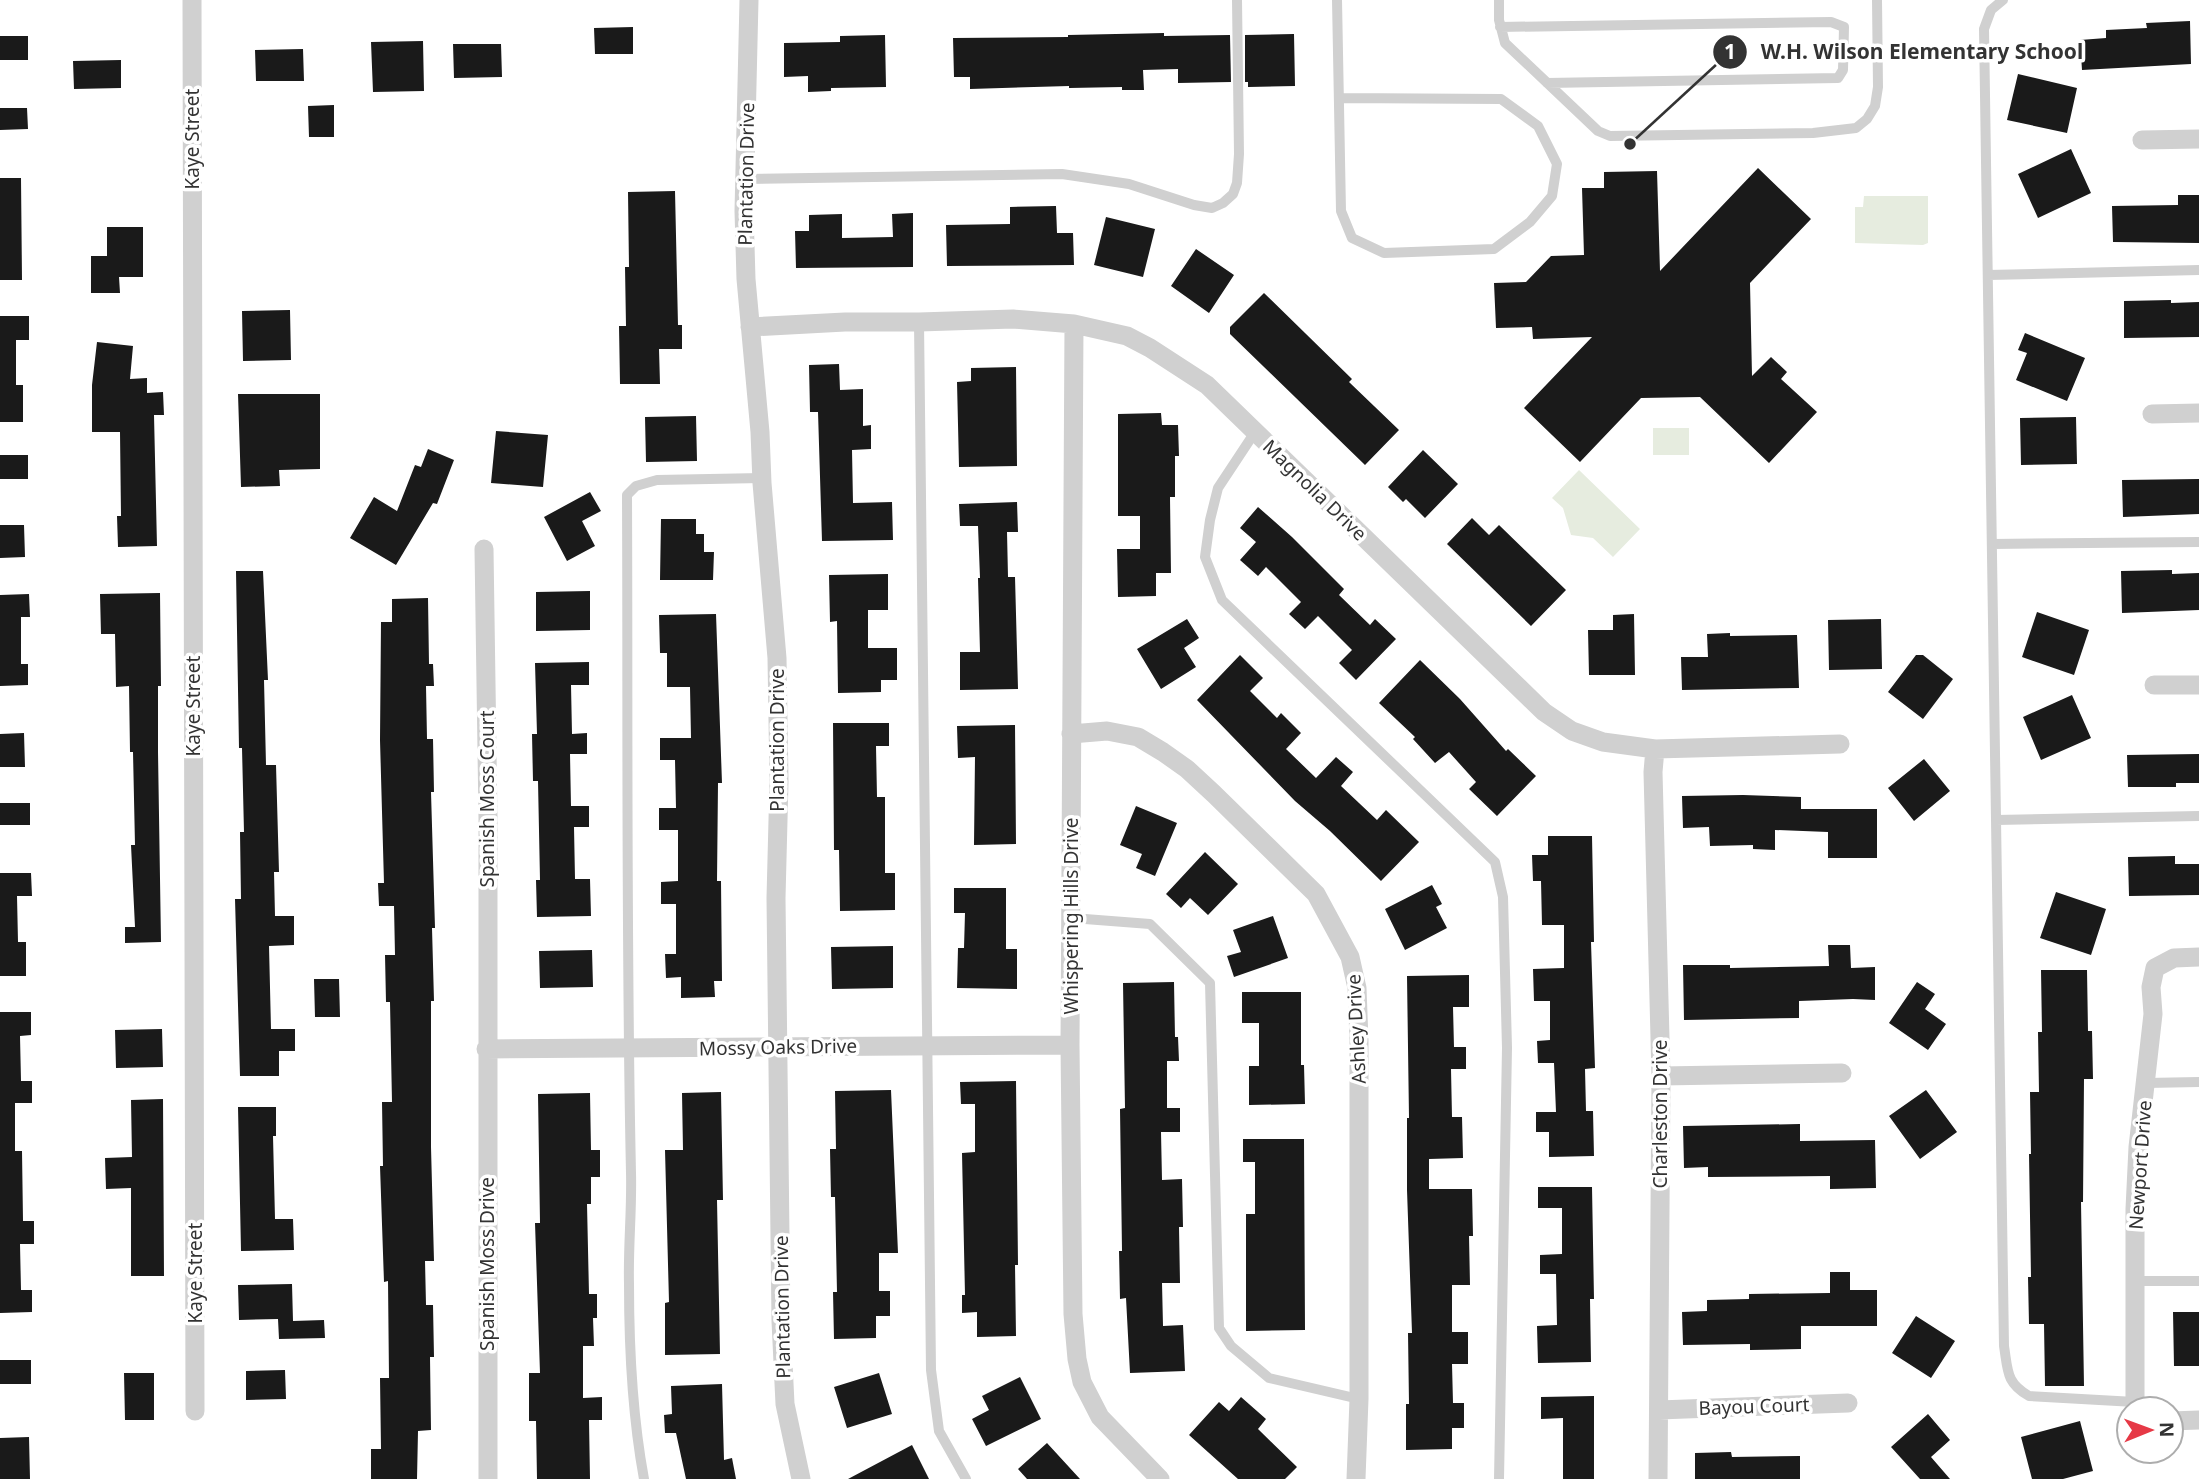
<svg xmlns="http://www.w3.org/2000/svg" width="2199" height="1479" font-family="'Noto Sans',sans-serif">
<style>
.green{fill:#e6ecdf}
.building{fill:#1a1a1a}
.lines{fill:none;stroke-linecap:round;stroke-linejoin:round}
.lane{stroke:#d0d0d0;stroke-width:10}
.street{stroke:#d0d0d0;stroke-width:19}
.labels{text-anchor:middle;dominant-baseline:central;stroke-width:7;stroke-linejoin:round;paint-order:stroke}
.street-label{font-size:19px;fill:#333;stroke:#fff}
.leader{fill:none;stroke:#333;stroke-width:2.5}
.callout-dot{fill:#333;stroke:#fff;stroke-width:2.5}
.mark-label{font-size:21px;text-anchor:middle;font-weight:bold;fill:#fff}
.callout-label{font-size:21px;text-anchor:middle;font-weight:bold;fill:#333;stroke:#fff;stroke-width:7;stroke-linejoin:round;paint-order:stroke}
</style>
<rect width="100%" height="100%" fill="#fff"/>
<!-- green -->
<path class="green" d="M1864,196H1928V243L1923,245L1855,243V207H1863Z
M1653,428H1689V455H1653Z
M1579,470L1640,529L1613,557L1593,538L1571,535L1563,508L1552,498Z"/>
<!-- building -->
<path class="building" d="M2190,21L2191,64L2082,70L2080,40L2106,38V30L2147,28L2146,23Z
M633,27V54H595L594,28Z
M1164,33V36L1230,35L1231,82L1178,83V69L1143,70L1144,90H1122V87L1069,88V86L970,89V77H954L953,38L1068,37V35Z
M1294,34L1295,86L1248,87V82H1245V35Z
M885,35L886,87L831,88V91L808,92V76L784,77V43L840,42V36Z
M0,36H28V60H0Z
M423,41L424,91L373,92L371,42Z
M453,44H501L502,77L454,78Z
M303,49L304,81H256L255,50Z
M121,60V88L74,89L73,61Z
M2018,74L2077,88L2067,133L2007,120Z
M334,105V137H309L308,106Z
M0,108H27L28,129L0,130Z
M2071,149L2091,193L2038,218L2018,174Z
M1758,168L1811,219L1750,283L1752,376L1771,357L1787,372L1781,379L1817,412L1769,463L1700,397L1641,398L1580,462L1524,408L1592,337L1533,339L1532,327L1496,328L1494,283L1526,282L1551,256L1584,255L1582,188H1604V172L1657,171L1660,271Z
M0,178H21L22,280H0Z
M675,191L678,325H682V349H659L660,384H620L619,326H626L625,267H629L628,192Z
M2178,195H2199V243L2113,242L2112,206L2178,205Z
M1056,206L1057,233H1073L1074,265L947,266L946,225L1010,224V207Z
M913,213V267L796,268L795,231H809V215L842,214V238L893,237L892,214Z
M1106,217L1155,229L1143,277L1094,265Z
M107,227H143V277H119L120,293H91V256H107Z
M1196,249L1234,275L1209,313L1171,286Z
M1264,293L1352,379L1349,382L1399,430L1365,465L1230,334V327Z
M2171,300V303L2199,302V337L2124,338V301Z
M290,310L291,360L243,361L242,311Z
M0,316H29V340H16V385H23V422H0Z
M2025,333L2085,358L2067,401L2016,380L2027,353L2018,350Z
M97,342L133,346L130,379L147,378V393L163,392L164,415H154L157,546L118,547L117,516H121L120,432H92V385Z
M839,364L840,390L863,389V426L871,425V449L852,450L853,503L892,502L893,540L822,541L818,412H810L809,365Z
M1016,367L1017,466L959,467L957,382L971,381V368Z
M238,394H320V469L279,470L280,486L241,487Z
M1161,413L1162,425H1178L1179,456H1175V497H1170L1171,573H1156V596L1118,597L1117,549H1140V516H1118V414Z
M696,416L697,461L646,462L645,417Z
M2076,417L2077,464L2021,465L2020,418Z
M496,431L548,435L543,487L491,483Z
M428,449L454,460L437,504L433,503L396,565L350,538L374,497L397,511L415,465L421,467Z
M1423,450L1458,484L1425,518L1406,499L1403,502L1388,487Z
M0,455H28V479H0Z
M2199,479V514L2123,517L2122,480Z
M590,492L601,511L582,521L595,546L567,561L544,517Z
M1017,502L1018,532H1007L1008,577H1015L1018,689L960,690V652H980L978,578H980L978,526H960L959,504Z
M1258,507L1292,537L1344,589L1339,595L1370,625L1375,619L1396,639L1356,680L1339,663L1352,650L1318,616L1305,629L1289,614L1301,602L1266,567L1258,576L1240,560L1256,542L1240,528Z
M1472,518L1489,535L1499,525L1566,590L1531,626L1447,544Z
M661,519H696V534H704V552H714L713,580H660Z
M0,525H24L25,557L0,558Z
M2172,570V574L2199,573V610L2122,613L2121,571Z
M236,571H263L268,680H264L266,765H276L279,872H274L275,916H294V945L269,946L271,1029H295V1051H279V1076H240L235,899H241L240,832H244L242,748H239Z
M888,574V610H868V648H897V680H881V692L838,693L837,621L830,622L829,575Z
M590,591V630L536,631V592Z
M160,593L161,686H158V752L161,942L125,943V927H135L131,845H135L133,752H130L129,686L116,687L115,634H101L100,594Z
M29,594L30,617H21V664H28V685L0,686V595Z
M428,598L429,664H433L434,686H426L427,739H433L434,792H431L435,928H432L434,1001H431V1147L434,1261H425L426,1305H433L434,1357H430L431,1430L418,1431L417,1479H371V1449H381L380,1378H389L388,1281L384,1282L380,1166H383L382,1102H392L390,1002H386L385,955H395L394,906H379L378,883H384L380,740L381,622H392V599Z
M2037,612L2089,630L2074,675L2022,657Z
M716,614L722,783H718L717,881H721L722,981H714L715,997L681,998V977L666,978L665,954H676V904H661V882L678,881V830H659V808H676L675,760H660V738H691L690,687H667V653H660L659,615Z
M1634,614L1635,675H1589L1588,630H1613V615Z
M1187,619L1199,638L1184,648L1196,667L1161,689L1137,649Z
M1881,619L1882,669L1829,670L1828,620Z
M1730,633V636L1797,635L1799,688L1682,690L1681,657H1708L1707,634Z
M1240,655L1263,678L1250,691L1277,718L1281,713L1301,733L1286,749L1316,778L1336,757L1353,772L1341,786L1377,820L1386,810L1419,842L1381,881L1330,831L1295,801L1197,700Z
M1916,655H1923L1953,679L1923,719L1888,692Z
M1420,660L1460,699L1506,751L1508,749L1536,776L1497,816L1469,789L1476,782L1449,752L1435,763L1413,739L1415,737L1379,703Z
M589,662V685H571L572,734L587,733V754H570L571,806H589V827H574L575,879H590L591,916L537,917L536,880H540L538,781H533L532,734H537L535,663Z
M2072,695L2091,738L2041,760L2023,717Z
M833,723H889V746H876L877,797H885V873H895V910L840,911L839,850H834Z
M1015,725L1016,844L974,845L975,757L958,758L957,726Z
M24,733L25,767H0V734Z
M2199,754V783H2176V787H2128L2127,755Z
M1924,759L1950,791L1914,821L1888,788Z
M1743,795L1801,797V809H1877V858H1828V832L1775,830V850L1753,849V845L1710,846L1709,827L1683,828L1682,796Z
M0,803H30V825H0Z
M1136,806L1177,823L1155,876L1136,868L1142,854L1120,845Z
M1548,836H1592L1594,942H1591L1595,1068L1585,1069L1586,1111H1593L1594,1156L1549,1157V1132H1536V1112H1556L1554,1063H1538L1537,1041L1550,1040V1001H1534L1533,969L1564,968V925H1542L1541,881H1533L1532,855H1548Z
M1205,852L1238,884L1208,915L1190,898L1181,908L1166,894Z
M2175,856V864H2199V895L2129,896L2128,857Z
M0,873H31L32,896H17L18,942H26V976H0Z
M1432,885L1442,904L1436,907L1447,928L1405,950L1385,909Z
M954,888H1006V949H1017V989L957,988L958,948H964L965,913H954Z
M2056,892L2106,909L2091,955L2040,938Z
M1273,916L1288,958L1234,977L1227,956L1241,952L1233,930Z
M1828,945H1850L1851,968L1875,967V1000L1853,999L1799,1001V1018L1684,1020L1683,965H1730V968L1829,966Z
M893,946V988L832,989L831,947Z
M592,950L593,987L540,988L539,951Z
M2041,970H2087L2088,1031H2092L2093,1079H2084L2083,1202H2081L2084,1386H2045L2044,1324H2029L2028,1277H2031L2029,1154H2031L2030,1092H2039L2038,1032H2042Z
M1469,975V1007H1453L1454,1047H1466V1069H1451L1452,1117H1462L1463,1158L1429,1159V1189H1472L1473,1236H1469L1470,1285H1452V1332H1468V1364H1452L1453,1403H1464V1428H1452V1449L1406,1450V1404H1409L1408,1333H1412L1407,1190V1118H1409L1407,976Z
M314,979H339L340,1017H315Z
M1174,982L1175,1037H1178L1179,1061H1167V1108H1180V1132H1161L1162,1180L1182,1179L1183,1227H1179L1180,1283H1162L1163,1326L1183,1325L1185,1371L1130,1373L1126,1298L1120,1299L1119,1251H1122L1120,1109L1125,1108L1123,983Z
M1917,982L1935,994L1925,1009L1946,1024L1928,1050L1889,1023Z
M1242,992H1301V1065H1304L1305,1104L1249,1105V1066H1259V1023H1242Z
M0,1012H31V1035L20,1036L21,1081H32V1103H15V1151H22L23,1221H34V1244H20L21,1290H32V1312L0,1313Z
M162,1029L163,1067L116,1068L115,1030Z
M1016,1081L1018,1265H1015L1016,1336L977,1337V1312L962,1313V1295H965L962,1153L975,1152V1104H961L960,1082Z
M891,1090L898,1253H879V1291H890V1316H876V1338L834,1339L833,1292H837L835,1197H831L830,1149H836L835,1091Z
M1926,1090L1957,1132L1920,1159L1889,1116Z
M721,1092L723,1200H717L720,1354L665,1355V1303L669,1302L665,1150H683L682,1093Z
M590,1093L591,1150H600V1177H591V1204H587L589,1294H597V1318H593L594,1346H583V1398L602,1397V1420H589L590,1479H537L536,1421H529V1373H540L535,1223H540L538,1094Z
M163,1099L164,1276H131V1188L106,1189L105,1158L132,1157L131,1100Z
M238,1107H276V1136H273L275,1219H293L294,1250L241,1251Z
M1800,1124V1141L1875,1140L1876,1188L1830,1189V1176L1708,1177V1167L1684,1168L1683,1126Z
M1243,1139H1304L1305,1330L1246,1331V1214H1255V1162H1243Z
M1538,1187H1592L1594,1299H1590L1591,1362L1538,1363L1537,1326L1557,1325L1556,1274H1540V1255L1562,1254V1208H1538Z
M1830,1272H1850V1290H1877V1326H1801V1349L1750,1350V1344L1683,1345L1682,1312L1707,1311V1300L1749,1299V1294L1830,1293Z
M292,1284L293,1321L324,1320L325,1338L279,1339L278,1319L239,1320L238,1285Z
M2173,1312H2199V1366H2174Z
M1916,1316L1955,1341L1931,1378L1892,1353Z
M0,1360H31V1384H0Z
M285,1370L286,1399L246,1400V1371Z
M124,1373H154V1420H125Z
M879,1373L892,1414L847,1428L834,1387Z
M1020,1377L1041,1419L986,1446L972,1419L989,1410L982,1396Z
M722,1384L724,1460L732,1458L736,1479H686L676,1433H665L664,1415L672,1414L671,1386Z
M1594,1396V1479H1563V1418L1541,1419V1397Z
M1241,1397L1266,1419L1258,1429L1297,1467L1285,1479H1238L1189,1435L1219,1402L1229,1411Z
M1928,1414L1950,1440L1931,1457L1950,1479H1920L1891,1447Z
M2080,1421L2093,1471L2063,1479H2032L2021,1437Z
M29,1437L30,1479H0V1438Z
M1047,1443L1080,1479H1027L1018,1469Z
M912,1445L929,1479H848Z
M1731,1452L1732,1457L1800,1456V1479H1695V1453Z"/>
<g class="lines">
<!-- lane -->
<path class="lane" d="M1337,0L1341,211L1352,238L1384,253L1494,249L1530,222L1552,196L1557,164L1538,126L1501,99L1339,98
M1499,0V20L1505,43L1598,131L1610,136L1813,133L1856,128L1867,119L1875,106L1878,87L1877,0
M2003,0L1991,10L1984,29L2004,1346C2008,1371 2006,1383 2029,1396L2135,1402
M1500,27L1831,22L1844,27L1843,70L1838,78L1547,83
M745,179L1062,174L1129,184L1194,205L1212,208L1223,203L1233,194L1237,183L1239,154L1237,0
M1988,275L2199,270
M919,322L931,1370L939,1431L966,1479
M1255,432L1218,488L1210,520L1205,557L1222,600L1495,862L1503,897L1507,1048L1499,1479
M1992,544L2199,542
M1996,820L2199,816
M1072,918L1150,924L1210,983L1219,1328L1231,1346L1269,1378L1359,1399
M2146,1083L2199,1082
M2135,1281H2199
M644,1479C632,1414 629,1350 629,1284C628,1247 632,1210 631,1173C626,947 628,721 627,495L636,486L657,480L762,478"/>
<!-- street -->
<path class="street" d="M192,0L195,1411
M749,0L744,211L746,279L760,432L762,483L777,658L779,781L776,898L781,1321L785,1404L801,1479
M2142,140L2199,139
M1074,324L1070,1045L1073,1314L1077,1359L1082,1382L1100,1417L1160,1479
M750,327L845,322H919L1013,319L1074,324L1127,336L1150,348L1207,385L1544,712L1572,731L1603,742L1655,749L1840,744
M2152,414L2199,413
M484,549L488,818V1479
M2154,685H2199
M1071,734L1107,731L1138,737L1163,752L1187,769L1214,794L1316,894L1350,957L1357,988L1359,1040V1399L1356,1479
M1655,749L1653,772L1661,1076L1658,1479
M486,1049L1070,1045
M1661,1076L1842,1073
M2139,1409L2135,1402V1209L2138,1147L2153,1014L2151,987L2155,968L2174,958L2199,957
M1659,1410L1848,1403
M2171,1421L2199,1420"/>
</g>
<g class="labels">
<!-- street labels -->
<g class="street-label">
<text transform="translate(192 139) rotate(-90)">Kaye Street</text>
<text transform="translate(746 174) rotate(-89)">Plantation Drive</text>
<text transform="translate(1315 490) rotate(44)">Magnolia Drive</text>
<text transform="translate(193 706) rotate(-90)">Kaye Street</text>
<text transform="translate(777 740) rotate(-90)">Plantation Drive</text>
<text transform="translate(487 799) rotate(-90)">Spanish Moss Court</text>
<text transform="translate(1071 916) rotate(-90)">Whispering Hills Drive</text>
<text transform="translate(1356 1029) rotate(-93)">Ashley Drive</text>
<text transform="translate(778 1047) rotate(-1)">Mossy Oaks Drive</text>
<text transform="translate(1660 1114) rotate(-90)">Charleston Drive</text>
<text transform="translate(2140 1165) rotate(-86)">Newport Drive</text>
<text transform="translate(487 1264) rotate(-90)">Spanish Moss Drive</text>
<text transform="translate(195 1273) rotate(-90)">Kaye Street</text>
<text transform="translate(782 1307) rotate(-91)">Plantation Drive</text>
<text transform="translate(1754 1406) rotate(-2)">Bayou Court</text>
</g>
</g>
<!-- callouts -->
<path class="leader" d="M1630 144L1730 52"/>
<g class="callout-dot">
<circle cx="1630" cy="144" r="7"/>
<circle cx="1730" cy="52" r="18"/>
</g>
<g class="mark-label">
<text x="1730" y="59">1</text>
</g>
<g class="callout-label">
<text x="1922" y="59">W.H. Wilson Elementary School</text>
</g>
<!-- north arrow -->
<g transform="translate(2150 1430) rotate(89)"><circle r="33" fill="#ffffff" stroke="#adadad" stroke-width="2"/>
<path d="M0-5L12 26L0 18L-12 26Z" fill="#e63946"/>
<text y="-10" font-size="19" font-weight="bold" text-anchor="middle" fill="#333333">N</text>
</g>
</svg>
